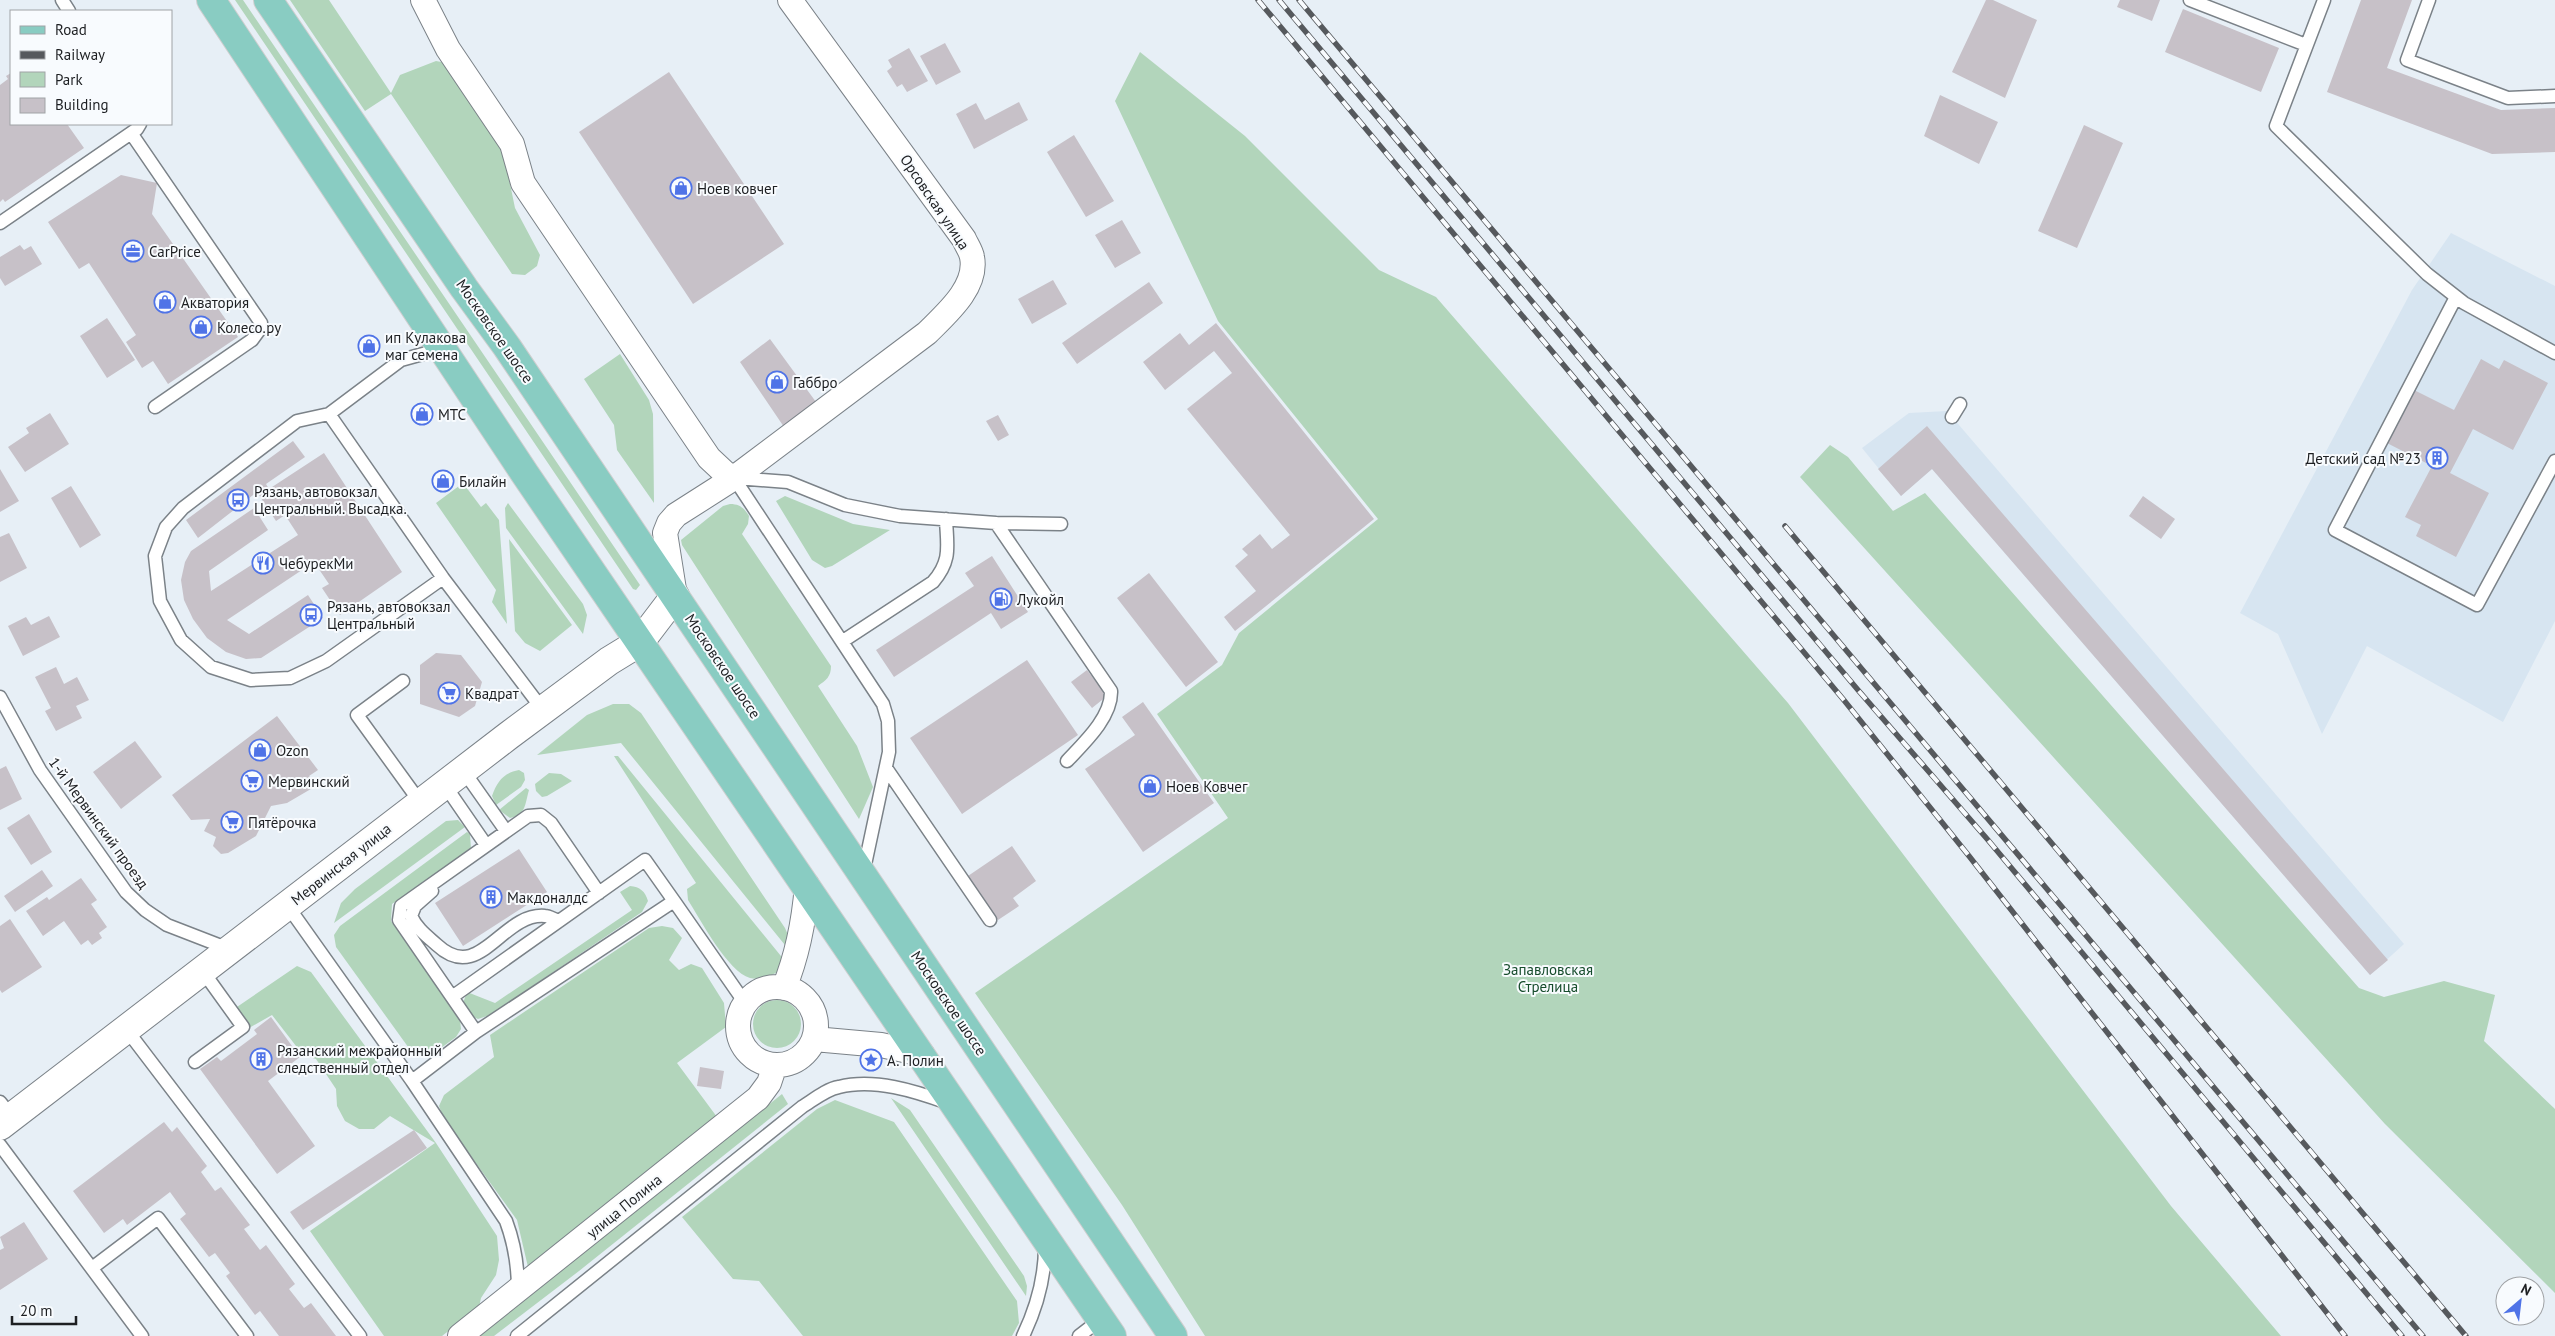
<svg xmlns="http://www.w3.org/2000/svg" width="2555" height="1336" font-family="'PT Sans',sans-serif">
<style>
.built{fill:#d7e5f1}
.green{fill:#b2d5bb}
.building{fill:#c7c1c8}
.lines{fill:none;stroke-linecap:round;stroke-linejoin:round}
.service-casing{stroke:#7b8288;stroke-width:15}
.minor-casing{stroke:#7b8288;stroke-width:26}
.tertiary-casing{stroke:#7b8288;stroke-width:30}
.primary-casing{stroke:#cdcece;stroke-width:30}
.service{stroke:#fff;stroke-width:12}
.minor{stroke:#fff;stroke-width:24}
.tertiary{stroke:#fff;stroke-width:28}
.primary{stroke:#89ccc2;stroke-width:28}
.rail-casing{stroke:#56595d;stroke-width:5.5}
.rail{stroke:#f8fbfe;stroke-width:4;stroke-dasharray:11;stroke-linecap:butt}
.labels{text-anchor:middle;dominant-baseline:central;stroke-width:4;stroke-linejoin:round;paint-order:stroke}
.poi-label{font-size:15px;fill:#1d1f22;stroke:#f8fbfe;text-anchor:start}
.street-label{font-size:15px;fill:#1d1f22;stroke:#f8fbfe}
.park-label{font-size:15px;fill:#164c2c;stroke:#f8fbfe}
</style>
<rect width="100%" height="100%" fill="#e7eff6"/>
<!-- built -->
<path class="built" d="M2451,233L2555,286V621L2503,722L2367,646L2322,734L2278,634L2240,613L2412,290Z
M1947,411L2404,944L2370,975L1932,469L1901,496L1862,448L1909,413Z"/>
<!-- green -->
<path class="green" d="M235,0H243L640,585L636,590L633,589Z
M290,0H329L391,93L400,75L436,61L452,64L501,140L515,208L540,255L537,266L525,275L512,274L391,94L365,111Z
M1140,52L1245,136L1379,270L1436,297L1788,703L2171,1206L2281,1336H1205L1122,1205L975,993L1228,818L1157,714L1222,665L1239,633L1378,519L1218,321L1115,101Z
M620,354L649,400L653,414L654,503L617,450L614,425L584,379Z
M1830,445L1848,457L1893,511L1925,493L2359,988L2384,997L2444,981L2495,995L2484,1041L2555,1109V1293L2385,1124L1800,477Z
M463,483L481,507L486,503L499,520L507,624L492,602L496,590L436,503Z
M785,496L853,524L890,530L832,566L825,568L812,560L776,501Z
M508,503L583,604L587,615L583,634L506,528L505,508Z
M730,504C740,504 744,508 749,516L748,524L742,534L831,666C831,677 826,680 818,686L857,746L873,787L859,819L682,545L681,540L723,506Z
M509,539L572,625L540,651L525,643L515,631Z
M613,704H629L641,713L785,928L791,942L789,950L621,743L537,755L587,715Z
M614,756H618L785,961L783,969C773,975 761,981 750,978C728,972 700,919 688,900L687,889L696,883Z
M519,770L524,773L525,780L521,787L496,805L492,796C497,782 503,773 519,770Z
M549,773L561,774L572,781L547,796L542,797L536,791L535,784Z
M526,788L529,790C525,804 526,815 510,818L499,810Z
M458,820L465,827L334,923L341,903L355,889L446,821Z
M467,832L470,834L471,849L392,904L391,921L460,1020L461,1029L456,1037L430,1056L420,1057L411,1051L336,947L334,935L340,926Z
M630,886C640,887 645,891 648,901L642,912L490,1015L478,1019L467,1014L463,1003L467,992L495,1003L632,910L620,892Z
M662,926L673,928L682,938L669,960L679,970L691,964L702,968L724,1003L726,1027L677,1063L717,1117L528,1267L517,1220L444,1119L439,1106L444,1095L494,1057L490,1035L649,928Z
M297,966L311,972L436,1143L497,1236L499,1260L496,1275L481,1298L479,1307L442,1336H384L310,1231L435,1143L390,1116L374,1129H359L345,1121L337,1106L336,1089L316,1059L303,1055L272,1015L249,1028L234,1009Z
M753 1024a24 24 0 1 1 48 0a24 24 0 1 1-48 0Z
M782,1094L788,1104L579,1271L494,1336H480Z
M891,1098L910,1110L1024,1276L1027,1286L1026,1296Z
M835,1100L894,1122L1017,1301L1019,1323L1012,1336H803L759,1281L733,1279L682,1217L817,1109Z"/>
<!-- building -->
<path class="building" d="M1986,0H1993L2037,20L2005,98L1952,72Z
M2120,0H2160L2152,21L2117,7Z
M2361,0H2412L2387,68L2501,110L2555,108V152L2492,154L2327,92Z
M2183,9L2279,48L2261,92L2165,52Z
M945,43L961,72L936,85L920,56Z
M909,48L928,81L907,92L902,84L897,87L887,71L892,67L888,60Z
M669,72L784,244L693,304L579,132Z
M11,73V124H67L84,148L5,202L3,199L0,202V85L8,79L6,76Z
M1940,95L1998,122L1979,164L1924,136Z
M1019,102L1028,120L974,149L956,114L976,103L985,120Z
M2084,125L2123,143L2077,248L2038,231Z
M1074,135L1114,201L1086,217L1047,152Z
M121,175L157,183L152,214L238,337L168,384L153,361L142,368L126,342L136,335L89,263L79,269L48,222Z
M1122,220L1141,253L1115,268L1095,235Z
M20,245L24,250L31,246L42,264L5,286L0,278V257Z
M1053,280L1067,304L1032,324L1018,299Z
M1149,282L1163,303L1077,364L1062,343Z
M107,318L135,360L107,378L80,336Z
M1216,323L1374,519L1235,631L1224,617L1256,591L1235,566L1248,555L1242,549L1260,534L1272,549L1290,535L1187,409L1232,373L1214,351L1165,390L1143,362L1180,333L1189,345Z
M770,339L816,402L784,427L740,362Z
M2481,359L2499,369L2504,360L2548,383L2513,450L2473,429L2450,473L2489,493L2456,557L2416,536L2421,525L2405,517L2432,466L2383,441L2410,388L2454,410Z
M50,413L69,444L25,472L8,447L29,433L26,428Z
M998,415L1009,435L998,441L986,421Z
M1927,426L2388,960L2370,975L1932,469L1901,496L1878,469Z
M293,441L305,457L266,484L269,489L324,453L402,572L340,615L322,588L329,584L314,562L227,620L249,634L308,595L323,618L261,658L246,659L226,652L207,638L193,619L184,600L181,580L185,562L191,551L254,508L268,530L209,571L211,591L298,535L285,515L276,521L257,492L198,538L186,520Z
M0,469L19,501L0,512Z
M71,486L101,535L80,548L51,498Z
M2143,496L2175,519L2161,539L2129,516Z
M9,533L27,568L0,582V537Z
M992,556L1028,612L1001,629L991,613L894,677L876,650L974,586L965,573Z
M1149,573L1218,662L1186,687L1117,598Z
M49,616L60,637L23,656L8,626L26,617L31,625Z
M436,653L461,655L482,682L475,706L459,717L420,704V665Z
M1027,660L1078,735L962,814L910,738Z
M56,667L64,684L77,677L89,700L76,706L82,718L56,731L45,711L51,708L35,677Z
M1087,670L1107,696L1092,708L1071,682Z
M1143,702L1214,803L1143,852L1085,769L1135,735L1122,717Z
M277,716L318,770L309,776L316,786L287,803L271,806L256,836L228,853L221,854L213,846L216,837L204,831L210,819L191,820L172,795Z
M135,741L162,777L121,809L93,772Z
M6,766L22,799L0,810V769Z
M29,814L52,852L31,865L7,828Z
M1012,846L1036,881L1013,898L1019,906L998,920L968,876Z
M519,849L547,892L463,946L435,903Z
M42,870L53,886L15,912L4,896Z
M81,878L97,900L91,904L107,927L99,933L102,938L92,945L88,940L81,945L64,921L43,936L26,911L47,897L49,900Z
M10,919L42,967L2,993L0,990V926Z
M271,1017L300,1057L268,1081L315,1146L277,1174L200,1069L217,1057L221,1061L257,1034L254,1030Z
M700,1067L724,1071L721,1089L697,1086Z
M164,1122L172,1132L177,1127L207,1166L201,1172L215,1191L221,1187L250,1225L244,1229L260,1250L266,1245L295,1284L289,1289L304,1308L311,1303L336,1336H279L260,1311L255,1315L226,1276L230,1273L215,1253L209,1257L180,1219L186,1214L170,1192L127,1225L123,1219L104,1233L73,1191Z
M414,1130L427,1148L303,1230L290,1212Z
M24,1222L48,1259L0,1290V1250L4,1248L0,1237Z"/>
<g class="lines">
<!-- service casing -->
<g class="service-casing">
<path id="service" d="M62,0L69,11
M2190,0L2306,45
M2324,0L2276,126L2427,274L2464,303L2555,353
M2429,0L2407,60L2508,98L2555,96
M131,133L261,323L260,329L252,340L155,407
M0,223L137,129L140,124
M2456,297L2335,530L2477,605L2555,461
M441,349L401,360L329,414L297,421L183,508L166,527L155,556L160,601L181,640L211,667L251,680L290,678L326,661L443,578
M329,414L443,578L543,710
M1952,417L1960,404
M734,478L883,704L888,721L889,752L863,874
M736,478L788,482L845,505L900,516L996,523L1061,524
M996,523L1111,691C1112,717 1084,743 1067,761
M843,641L933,582C952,560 947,546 946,519
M403,681L357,715L420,802
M0,697L40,770L126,892L145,910L167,925L229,949
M886,768L990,920
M463,770L506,831
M444,784L486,845
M432,891L415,906L411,916C417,929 427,936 437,945C480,985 502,912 545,916C549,916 555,920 559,921
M287,905L412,1081L506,1221C515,1245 518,1265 518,1290
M452,997L645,860L674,901
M126,1029L360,1336
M476,1032L399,920L401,906L528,816L541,815L551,823L599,893
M195,1062L243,1027L202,970
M412,1081L476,1032L674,901L745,1003
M0,1102L12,1117
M0,1145L142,1336
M92,1268L158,1218L247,1336
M517,1336L802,1107C812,1101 826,1089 839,1087C874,1078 915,1091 948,1103
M1023,1336C1037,1307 1045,1278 1045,1246
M1079,1336L1101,1319"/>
</g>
<!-- minor casing -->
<g class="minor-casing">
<path id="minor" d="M423,0L448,49L512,144L523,183L709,458L725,473L734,478
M675,596L665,533L669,523L676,515L734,478L927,333C946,314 978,287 972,257C971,251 966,244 964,239L790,0
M738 1026a39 39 0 1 1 78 0a39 39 0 1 1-78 0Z
M784,988C798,954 804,922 807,885
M814,1039L881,1045L922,1054
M460,1336L758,1098L769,1083L775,1065"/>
</g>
<!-- tertiary casing -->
<g class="tertiary-casing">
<path id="tertiary" d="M0,1126L508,736L609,661L640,642L675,596"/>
</g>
<!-- primary casing -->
<g class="primary-casing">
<path id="primary" d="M211,0L525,474L1112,1336
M268,0L464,288L507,347L1173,1336"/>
</g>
<!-- service -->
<use href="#service" class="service"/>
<!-- minor -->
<use href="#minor" class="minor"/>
<!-- tertiary -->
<use href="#tertiary" class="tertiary"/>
<!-- primary -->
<use href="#primary" class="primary"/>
<!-- rail casing -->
<g class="rail-casing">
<path id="rail" d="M1258,0L1843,699L1969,856L2345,1336
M1279,0L1858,690L1988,840L2402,1336
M1299,0L2423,1336
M1785,526L2466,1336"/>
</g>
<!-- rail -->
<use href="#rail" class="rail"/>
</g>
<!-- icons -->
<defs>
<g id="shop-ring" transform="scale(1.125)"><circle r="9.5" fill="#f8fbfe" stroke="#4f73e7" stroke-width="1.5"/><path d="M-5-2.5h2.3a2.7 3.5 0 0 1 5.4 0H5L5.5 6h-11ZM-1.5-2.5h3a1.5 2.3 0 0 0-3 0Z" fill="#4f73e7"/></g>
<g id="office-ring" transform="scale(1.125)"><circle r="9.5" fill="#f8fbfe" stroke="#4f73e7" stroke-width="1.5"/><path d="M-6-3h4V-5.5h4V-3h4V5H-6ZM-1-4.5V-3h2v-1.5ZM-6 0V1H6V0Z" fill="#4f73e7"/></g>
<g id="building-ring" transform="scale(1.125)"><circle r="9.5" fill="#f8fbfe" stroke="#4f73e7" stroke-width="1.5"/><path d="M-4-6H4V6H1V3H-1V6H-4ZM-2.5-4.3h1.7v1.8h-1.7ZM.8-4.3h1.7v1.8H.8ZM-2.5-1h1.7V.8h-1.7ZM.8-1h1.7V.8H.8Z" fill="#4f73e7"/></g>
<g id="bus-ring" transform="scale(1.125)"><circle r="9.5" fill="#f8fbfe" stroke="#4f73e7" stroke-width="1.5"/><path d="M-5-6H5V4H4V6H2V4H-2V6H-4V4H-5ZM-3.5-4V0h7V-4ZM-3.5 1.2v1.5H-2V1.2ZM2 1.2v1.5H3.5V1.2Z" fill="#4f73e7"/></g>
<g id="restaurant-ring" transform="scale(1.125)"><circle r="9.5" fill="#f8fbfe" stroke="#4f73e7" stroke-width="1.5"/><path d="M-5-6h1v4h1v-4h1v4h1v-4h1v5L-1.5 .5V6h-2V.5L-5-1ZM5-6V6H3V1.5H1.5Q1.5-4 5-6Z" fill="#4f73e7"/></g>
<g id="fuel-ring" transform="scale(1.125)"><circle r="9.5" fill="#f8fbfe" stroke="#4f73e7" stroke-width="1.5"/><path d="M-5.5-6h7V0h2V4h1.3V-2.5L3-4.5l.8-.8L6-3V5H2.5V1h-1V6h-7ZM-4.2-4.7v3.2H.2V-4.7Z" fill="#4f73e7"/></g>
<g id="supermarket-ring" transform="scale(1.125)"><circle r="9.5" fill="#f8fbfe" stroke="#4f73e7" stroke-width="1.5"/><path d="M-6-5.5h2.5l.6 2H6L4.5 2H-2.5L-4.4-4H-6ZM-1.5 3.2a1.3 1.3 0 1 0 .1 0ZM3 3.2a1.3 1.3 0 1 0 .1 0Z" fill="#4f73e7"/></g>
<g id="sight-ring" transform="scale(1.125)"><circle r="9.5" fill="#f8fbfe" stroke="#4f73e7" stroke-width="1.5"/><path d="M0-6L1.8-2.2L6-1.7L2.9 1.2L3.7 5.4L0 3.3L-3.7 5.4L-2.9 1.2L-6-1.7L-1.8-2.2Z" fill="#4f73e7"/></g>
</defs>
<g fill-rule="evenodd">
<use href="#shop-ring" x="681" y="188"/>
<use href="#office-ring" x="133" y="251"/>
<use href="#shop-ring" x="165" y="302"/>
<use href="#shop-ring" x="201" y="327"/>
<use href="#shop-ring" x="369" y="346"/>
<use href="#shop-ring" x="777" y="382"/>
<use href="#shop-ring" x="422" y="414"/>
<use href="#building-ring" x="2437" y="458"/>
<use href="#shop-ring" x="443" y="481"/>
<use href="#bus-ring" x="238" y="500"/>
<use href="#restaurant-ring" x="263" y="563"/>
<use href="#fuel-ring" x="1001" y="599"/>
<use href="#bus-ring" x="311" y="615"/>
<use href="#supermarket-ring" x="449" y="693"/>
<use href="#shop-ring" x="260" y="750"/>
<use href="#supermarket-ring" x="252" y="781"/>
<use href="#shop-ring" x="1150" y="786"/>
<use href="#supermarket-ring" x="232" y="822"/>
<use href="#building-ring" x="491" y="897"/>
<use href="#building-ring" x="261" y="1059"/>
<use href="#sight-ring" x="871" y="1060"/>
</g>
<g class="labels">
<!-- poi labels -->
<g class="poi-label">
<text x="697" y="188">Ноев ковчег</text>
<text x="149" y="251">CarPrice</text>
<text x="181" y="302">Акватория</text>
<text x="217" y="327">Колесо.ру</text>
<text x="385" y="337">ип Кулакова<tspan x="385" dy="17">маг семена</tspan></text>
<text x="793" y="382">Габбро</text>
<text x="438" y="414">МТС</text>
<text x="2421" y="458" text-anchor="end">Детский сад №23</text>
<text x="459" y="481">Билайн</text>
<text x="254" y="491">Рязань, автовокзал<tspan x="254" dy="17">Центральный. Высадка.</tspan></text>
<text x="279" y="563">ЧебурекМи</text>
<text x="1017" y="599">Лукойл</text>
<text x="327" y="606">Рязань, автовокзал<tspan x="327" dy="17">Центральный</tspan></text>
<text x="465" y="693">Квадрат</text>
<text x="276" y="750">Ozon</text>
<text x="268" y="781">Мервинский</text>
<text x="1166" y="786">Ноев Ковчег</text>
<text x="248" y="822">Пятёрочка</text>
<text x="507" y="897">Макдоналдс</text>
<text x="277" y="1050">Рязанский межрайонный<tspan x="277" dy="17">следственный отдел</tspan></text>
<text x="887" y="1060">А. Полин</text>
</g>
<!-- street labels -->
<g class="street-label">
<text transform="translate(935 202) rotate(56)">Орсовская улица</text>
<text transform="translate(495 331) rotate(55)">Московское шоссе</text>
<text transform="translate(723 666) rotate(56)">Московское шоссе</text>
<text transform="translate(99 823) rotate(54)">1-й Мервинский проезд</text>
<text transform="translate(341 864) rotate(-38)">Мервинская улица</text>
<text transform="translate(949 1003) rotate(56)">Московское шоссе</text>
<text transform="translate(624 1206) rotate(-39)">улица Полина</text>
</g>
<!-- park labels -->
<g class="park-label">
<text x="1548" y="969">Запавловская<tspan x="1548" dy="17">Стрелица</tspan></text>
</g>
</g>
<!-- legend -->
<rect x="10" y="10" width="162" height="115" fill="#f8fbfe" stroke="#a0a3a6"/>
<rect x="20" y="26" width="25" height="8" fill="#89ccc2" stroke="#a0a3a6"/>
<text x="55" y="35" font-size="15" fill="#1d1f22">Road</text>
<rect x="20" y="51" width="25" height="8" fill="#56595d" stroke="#a0a3a6"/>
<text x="55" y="60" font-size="15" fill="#1d1f22">Railway</text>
<rect x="20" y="72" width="25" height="15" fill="#b2d5bb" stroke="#a0a3a6"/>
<text x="55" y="85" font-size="15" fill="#1d1f22">Park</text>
<rect x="20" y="98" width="25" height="15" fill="#c7c1c8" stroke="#a0a3a6"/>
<text x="55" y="110" font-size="15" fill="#1d1f22">Building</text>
<!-- north arrow -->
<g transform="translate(2520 1301) rotate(28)"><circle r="24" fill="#f8fbfe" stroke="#a0a3a6"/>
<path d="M0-4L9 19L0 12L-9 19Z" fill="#4f73e7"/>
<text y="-8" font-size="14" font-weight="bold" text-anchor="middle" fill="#1d1f22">N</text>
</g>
<!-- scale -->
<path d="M12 1316v8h64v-8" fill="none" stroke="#1d1f22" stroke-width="2.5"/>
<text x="20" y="1316" font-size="15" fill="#1d1f22" stroke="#f8fbfe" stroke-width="4" paint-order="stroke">20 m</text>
</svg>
